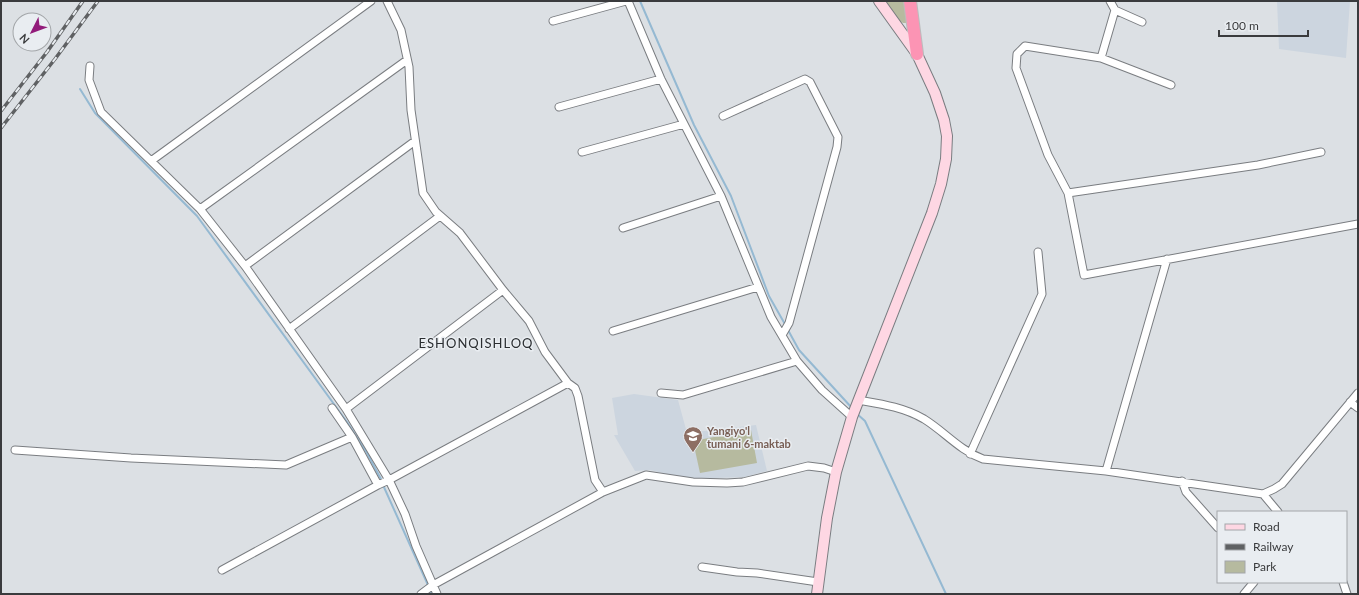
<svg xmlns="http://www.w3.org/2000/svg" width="1359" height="595" font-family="Lato,sans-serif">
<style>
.built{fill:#ccd5df}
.green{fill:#b6ba9f}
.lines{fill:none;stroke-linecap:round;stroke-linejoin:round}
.stream{stroke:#95b9d2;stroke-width:2}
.minor-casing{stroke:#7a7d81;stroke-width:9}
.secondary-casing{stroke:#7a7d81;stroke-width:12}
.trunk-casing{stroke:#bcbcbd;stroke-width:14}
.minor{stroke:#fff;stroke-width:7}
.secondary{stroke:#fed7e3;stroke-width:10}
.trunk{stroke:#fc94b4;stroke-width:12}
.rail-casing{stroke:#5f6163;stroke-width:3.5}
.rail{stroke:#e9edf1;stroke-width:2;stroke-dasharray:6;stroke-linecap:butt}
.labels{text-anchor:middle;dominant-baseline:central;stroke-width:3;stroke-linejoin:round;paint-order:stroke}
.education-label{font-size:11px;font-weight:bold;fill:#785e54;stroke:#e9edf1;text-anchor:start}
.quarter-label{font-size:13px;letter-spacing:1px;fill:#2b2e31;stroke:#e9edf1}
</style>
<rect width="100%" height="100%" fill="#dce0e4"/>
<!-- built -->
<path class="built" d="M1277,1H1350L1346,58L1279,49Z
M634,394L678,400L687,433L756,425L767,471L744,477L688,479L650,470L635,471L614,435H618L612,398Z"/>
<!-- green -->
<path class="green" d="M885,1H906L909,20L906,23H903L900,21Z
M751,430L757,463L700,473L693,441Z"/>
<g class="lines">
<!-- stream -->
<path class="stream" d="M640,1L694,125L731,196L769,296L786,326
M80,89L95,113L197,216L347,422L367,453L382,481
M788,330L799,350L852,408
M856,413L865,421L946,594
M383,485L432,594"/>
<!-- minor casing -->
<g class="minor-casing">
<path id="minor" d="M387,1L401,30L409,67L411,110L423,193L436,212L460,233L503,290L529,321L545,352L568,383L575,388L578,396L595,480L603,492
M628,1L661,79L721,196L771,317L797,361L822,390L852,417
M1110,1L1115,10L1142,22
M553,21L626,1
M1101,58L1115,10
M90,66L89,80L101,112L200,209L245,266L346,409L389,480L405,514L416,546L437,594
M1171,85L1101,58L1025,46L1017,54L1016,68L1048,155L1068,193L1084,275L1358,224
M559,107L661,79
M723,116L805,79L810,82L838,137L837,147L789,323L782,335
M582,152L684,124
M151,161L371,1
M1068,193L1258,165L1321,152
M200,209L407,60
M623,228L721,196
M245,266L415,141
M289,329L440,216
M613,331L758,287
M661,393L683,395L797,361
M858,400C881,404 903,407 924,419C945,432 959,450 983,459L1106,471L1263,494L1274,489L1282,484L1358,393
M1350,402L1358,408
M332,408L352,437L378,485
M346,409L503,290
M15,450L131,458L286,465L352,437
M970,454L1042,294L1038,252
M1106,471L1167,259
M1182,481L1186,492L1218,528
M1263,494L1278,512
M702,567L737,572L757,573L818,582
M222,570L378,485L389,480L568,383
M1343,582L1347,594
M421,594L433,585L603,492L646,475L693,482L727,483L743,482L808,466L824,468L836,472
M1244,594L1254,582"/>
</g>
<!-- secondary casing -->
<g class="secondary-casing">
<path id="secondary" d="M817,594L827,518L836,472L852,417L932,213L941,184L946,159L947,136L944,120L935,93L917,54L879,1"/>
</g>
<!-- trunk casing -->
<g class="trunk-casing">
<path id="trunk" d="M910,1L917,54"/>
</g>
<!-- minor -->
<use href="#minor" class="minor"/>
<!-- secondary -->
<use href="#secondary" class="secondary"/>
<!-- trunk -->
<use href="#trunk" class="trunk"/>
<!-- rail casing -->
<g class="rail-casing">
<path id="rail" d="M1,111L47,52L83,1
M1,128L55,59L98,1"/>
</g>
<!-- rail -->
<use href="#rail" class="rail"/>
</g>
<!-- icons -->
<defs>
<g id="school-pin" transform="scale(1)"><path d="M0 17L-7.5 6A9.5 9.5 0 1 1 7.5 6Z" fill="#8d6e63" stroke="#e9edf1"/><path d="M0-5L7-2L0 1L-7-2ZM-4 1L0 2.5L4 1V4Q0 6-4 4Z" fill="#fff"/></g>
</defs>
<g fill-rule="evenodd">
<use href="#school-pin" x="693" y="436"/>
</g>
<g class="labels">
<!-- education labels -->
<g class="education-label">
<text x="707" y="430">Yangiyo'l<tspan x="707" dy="13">tumani 6-maktab</tspan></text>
</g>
<!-- quarter labels -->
<g class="quarter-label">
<text x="476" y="343">ESHONQISHLOQ</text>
</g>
</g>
<!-- border -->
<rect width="1359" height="595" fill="none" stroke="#3a3b3d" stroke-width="4"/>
<!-- legend -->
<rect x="1217" y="511" width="130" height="72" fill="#e9edf1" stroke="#a3a6a9"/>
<rect x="1225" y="524" width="20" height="6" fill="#fed7e3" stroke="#a3a6a9"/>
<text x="1253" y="531" font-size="12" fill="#3a3b3d">Road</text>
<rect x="1225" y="544" width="20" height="6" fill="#5f6163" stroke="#a3a6a9"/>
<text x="1253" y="551" font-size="12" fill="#3a3b3d">Railway</text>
<rect x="1225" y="561" width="20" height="12" fill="#b6ba9f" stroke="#a3a6a9"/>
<text x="1253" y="571" font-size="12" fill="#3a3b3d">Park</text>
<!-- north arrow -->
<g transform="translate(32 32) rotate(228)"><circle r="19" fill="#e9edf1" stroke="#a3a6a9"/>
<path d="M0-3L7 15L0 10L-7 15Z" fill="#921b7a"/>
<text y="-6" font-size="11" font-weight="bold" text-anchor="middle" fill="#3a3b3d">N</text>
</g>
<!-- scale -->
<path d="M1219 30v6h89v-6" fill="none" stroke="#3a3b3d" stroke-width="2"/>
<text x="1225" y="30" font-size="12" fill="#3a3b3d" stroke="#e9edf1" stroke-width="3" paint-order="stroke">100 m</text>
</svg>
